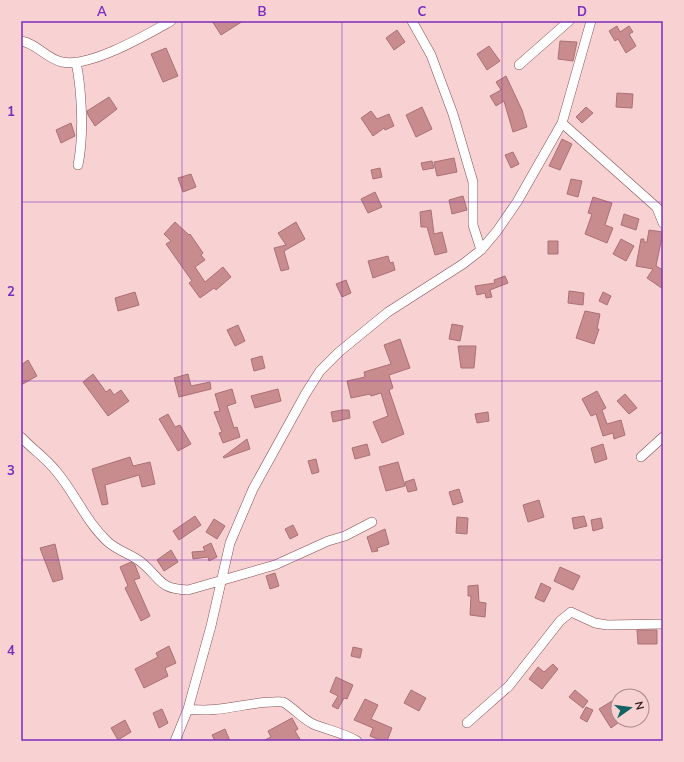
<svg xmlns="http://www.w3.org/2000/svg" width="684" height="762" font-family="Mulish,sans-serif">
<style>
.building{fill:#c88c8f;stroke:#aa7174}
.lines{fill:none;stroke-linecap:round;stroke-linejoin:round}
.street-casing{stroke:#834d50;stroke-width:10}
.street{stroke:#fff;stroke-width:9}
.grid{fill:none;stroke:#7b2cbf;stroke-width:1;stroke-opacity:0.55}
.neatline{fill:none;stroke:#7b2cbf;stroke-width:1.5}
.grid-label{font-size:13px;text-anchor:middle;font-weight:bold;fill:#7b2cbf}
</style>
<rect width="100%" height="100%" fill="#f8d1d2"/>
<!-- building -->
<path class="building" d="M212,21H243L221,35Z
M617,26L620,32L629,26L633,32L629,34L636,46L626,53L618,39L615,41L609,31Z
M397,30L405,42L394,50L386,38Z
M560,41L577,42L573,61L558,59Z
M489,46L500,61L487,70L477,54Z
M166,48L178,76L163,82L151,54Z
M506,76L522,110L527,127L513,132L504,101L496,106L490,96L501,90L496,82Z
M617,93L633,94L632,108L616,107Z
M109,97L117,109L95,126L88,115L87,111Z
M422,107L432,129L416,137L406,115Z
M586,107L593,113L582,123L576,117Z
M371,111L377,119L389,114L394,126L385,130L384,128L373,136L361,118Z
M71,123L75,136L61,143L56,130Z
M562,139L572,144L560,170L549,166Z
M513,152L519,164L511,168L505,155Z
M454,158L457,172L437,176L434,162Z
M432,161L434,168L423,170L421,163Z
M380,168L382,177L373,179L371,170Z
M191,174L196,187L183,192L178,178Z
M571,179L582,181L578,197L567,194Z
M375,192L382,207L368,213L361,199Z
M463,196L467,210L452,214L449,200Z
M593,197L612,203L605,225L613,228L607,243L585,234L592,214L588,213Z
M431,210L434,234L442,232L447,252L435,255L427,227H421L420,212Z
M624,214L639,219L636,230L621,225Z
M175,222L189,235L190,234L203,253L201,255L205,260L195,267L205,282L223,267L231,277L216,290L214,288L200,298L189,283L192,281L166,244L171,241L164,234Z
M296,222L305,239L284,251L289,269L281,271L274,248L286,245L278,233Z
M649,230L663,232L656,266L663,270V289L647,278L653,269L636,266L641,239H644V242H647Z
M621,239L634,246L626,261L613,254Z
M548,241H558V254H548Z
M388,256L390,263L393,262L395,270L373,278L368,261Z
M505,276L508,283L490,290L492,297L486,298L485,293L477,295L475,286L495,283L494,280Z
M346,280L351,293L342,297L336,284Z
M569,291L584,293L583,305L568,303Z
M135,292L139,305L118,311L115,298Z
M603,292L611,296L607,305L599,301Z
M585,311L600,314L597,329H599L594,344L576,338Z
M452,324L463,326L460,341L449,339Z
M238,325L245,341L235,346L227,330Z
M400,339L410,368L389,375L393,388L389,390L404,434L382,443L373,422L388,416L381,393L371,396L370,394L351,398L347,381L365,377L364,372L391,364L384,345Z
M458,346H476L474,368H461Z
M262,356L265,368L254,371L251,359Z
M28,360L37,376L21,385V365Z
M93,374L106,392L110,389L114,395L121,390L129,401L108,416L83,382Z
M188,374L191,386L210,382L211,389L179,397L174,378Z
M232,389L236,403L227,406L234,428L237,427L240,437L223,443L219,433L222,432L214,412L220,411L215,394Z
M278,389L281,401L255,408L251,396Z
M597,391L606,408L602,410L607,424L621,420L625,435L614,439L613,433L603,436L596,414L591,416L582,399Z
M625,394L637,408L629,414L617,401Z
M342,410H349L350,418L333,422L331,412Z
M488,412L489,421L477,423L475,414Z
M168,414L175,427L180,425L191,444L178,451L159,419Z
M247,439L250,449L224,458L223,457Z
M367,444L370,455L355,459L352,448Z
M603,444L607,459L595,463L591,448Z
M130,457L133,466L150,462L155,484L142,487L139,475L105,485L108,504L102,505L92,469Z
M316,459L319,472L312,474L308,461Z
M398,462L405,486L386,491L379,467Z
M414,479L417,490L408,492L405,482Z
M459,489L463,502L453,505L449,492Z
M539,500L544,517L528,522L523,505Z
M195,516L201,525L179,540L173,531Z
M584,516L587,526L574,529L572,518Z
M457,517L468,518L467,534L456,533Z
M601,518L603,528L593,531L591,520Z
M214,519L225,526L217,539L206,532Z
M293,525L298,535L290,539L285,529Z
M385,529L389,544L377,548L378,551L372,552L367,537Z
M211,543L217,557L209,561L208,557L193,559L192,552L205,551L203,547Z
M55,544L63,579L53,582L40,548Z
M171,550L178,562L164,571L157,560Z
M131,562L135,565L140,578L134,580L150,616L141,621L125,588L128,586L120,567Z
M560,567L580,576L573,590L554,581Z
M275,573L279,586L270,589L266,576Z
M541,583L551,588L544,602L535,598Z
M478,585L479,602L486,603L485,617L470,615L471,596H468V586Z
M637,630H657V644H638Z
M169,646L176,663L165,668L168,676L144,688L135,669L158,657L156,653Z
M353,647L362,649L360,658L351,656Z
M553,664L558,669L542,689L529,679L538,667L544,672Z
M336,677L353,685L347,699L344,698L338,709L332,706L338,696L330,692Z
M411,690L426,698L419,711L404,703Z
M575,690L588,701L583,708L569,697Z
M365,699L378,705L371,719L392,728L387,741H382L370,736L373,728L354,720Z
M612,701L618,710V723L611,728L599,709Z
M586,707L593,710L587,722L580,718Z
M162,709L168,723L159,728L153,713Z
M292,718L298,729L295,731L301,741H263L271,737L268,731Z
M125,720L131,732L118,740L111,728Z
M225,729L230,741H215L212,735Z"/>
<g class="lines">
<!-- street casing -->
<g class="street-casing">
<path id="street" d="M412,21L431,55L453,114L473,182V225L481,250
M21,41C36,43 47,59 62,62C90,68 146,35 171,21
M76,62C82,91 84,136 78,165
M519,65L569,21
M562,123L663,213
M657,208L663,223
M21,437C32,449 46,458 56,471C75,493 86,522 108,542C118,551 131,554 141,562C162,579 158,589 188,590L275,565L328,541L345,536L372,522
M641,457L663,437
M188,709C222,714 250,700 283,702C294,708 301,718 313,724C328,730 344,733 357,741
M467,723L509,686L560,621L571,612L595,623L607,625L663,624
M175,741L188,709L211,626L230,543L253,489L306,393L320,371L339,352L388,312L463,264L481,250L497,231L517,202L562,123L591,21"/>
</g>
<!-- street -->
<use href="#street" class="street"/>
</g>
<!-- grid -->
<path class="grid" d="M182,21V741M342,21V741M502,21V741M21,202H663M21,381H663M21,560H663"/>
<!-- border -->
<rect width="684" height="762" fill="none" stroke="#f8d1d2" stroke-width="44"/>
<!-- north arrow -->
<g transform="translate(630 708) rotate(76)"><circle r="19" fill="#f8d1d2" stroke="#ab8b8c"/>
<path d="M0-3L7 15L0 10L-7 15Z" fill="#126363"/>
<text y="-6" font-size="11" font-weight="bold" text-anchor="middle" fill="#382122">N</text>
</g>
<rect x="22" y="22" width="640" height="718" class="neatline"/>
<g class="grid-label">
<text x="102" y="16">A</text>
<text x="262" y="16">B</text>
<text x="422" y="16">C</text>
<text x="582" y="16">D</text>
<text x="11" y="116">1</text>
<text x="11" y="296">2</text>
<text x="11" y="475">3</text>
<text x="11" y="655">4</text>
</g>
</svg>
